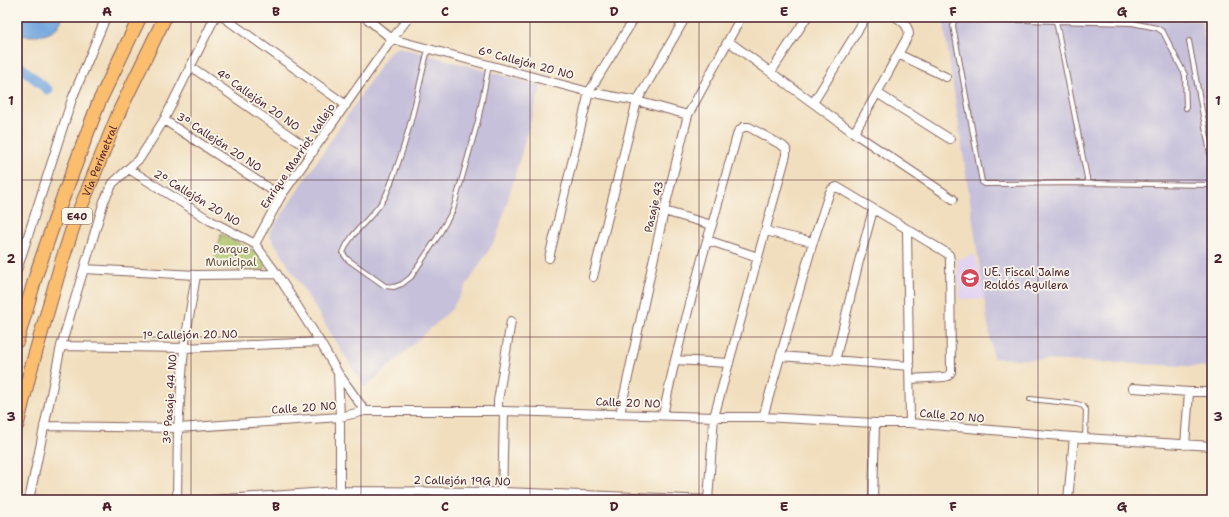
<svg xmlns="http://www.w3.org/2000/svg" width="1229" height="517" font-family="'Shantell Sans',sans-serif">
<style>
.built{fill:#e3d3f2}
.industrial{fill:#c6c0da}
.green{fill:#abc369;stroke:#7a714a}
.water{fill:#70a5dd;stroke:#5d6284}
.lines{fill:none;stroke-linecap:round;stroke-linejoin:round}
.canal{stroke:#70a5dd;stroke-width:10}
.service-casing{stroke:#84625e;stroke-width:6}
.minor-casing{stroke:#84625e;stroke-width:10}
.trunk-casing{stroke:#84625e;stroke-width:15}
.service{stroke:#fff;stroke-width:4}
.minor{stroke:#fff;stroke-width:8}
.trunk{stroke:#fbbd6e;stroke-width:13}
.grid{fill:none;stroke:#4a1f2b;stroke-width:1;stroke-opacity:0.55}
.labels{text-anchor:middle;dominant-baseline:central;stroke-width:3.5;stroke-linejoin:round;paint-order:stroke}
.shield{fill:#fbf7ec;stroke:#7f6065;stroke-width:1}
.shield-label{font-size:10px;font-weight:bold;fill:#4a1f2b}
.street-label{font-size:11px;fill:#4a1f2b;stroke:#fbf7ec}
.park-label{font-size:11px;fill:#67503e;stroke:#fbf7ec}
.poi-label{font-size:11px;fill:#4a1f2b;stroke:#fbf7ec;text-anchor:start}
.neatline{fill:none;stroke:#4a1f2b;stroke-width:1.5}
.grid-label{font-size:13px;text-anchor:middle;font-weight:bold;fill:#4a1f2b}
</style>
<rect width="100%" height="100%" fill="#fbf7ec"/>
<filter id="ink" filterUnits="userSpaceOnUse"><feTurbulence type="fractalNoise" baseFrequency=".025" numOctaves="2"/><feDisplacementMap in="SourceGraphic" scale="8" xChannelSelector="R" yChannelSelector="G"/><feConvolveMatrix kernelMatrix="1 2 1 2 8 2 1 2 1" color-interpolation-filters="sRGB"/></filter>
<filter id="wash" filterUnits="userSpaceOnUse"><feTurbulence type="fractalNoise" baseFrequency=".012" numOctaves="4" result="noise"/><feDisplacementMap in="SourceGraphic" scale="16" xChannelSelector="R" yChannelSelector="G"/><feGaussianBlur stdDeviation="0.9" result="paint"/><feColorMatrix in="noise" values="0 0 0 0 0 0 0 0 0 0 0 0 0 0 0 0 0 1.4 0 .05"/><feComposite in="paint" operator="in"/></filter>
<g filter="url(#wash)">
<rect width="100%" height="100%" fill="#f1debe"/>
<!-- built -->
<path class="built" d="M975,255L979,271L981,272L985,299H960L957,259Z"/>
<!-- industrial -->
<path class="industrial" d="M943,17H1106L1201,21L1212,79V367L993,358Z
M399,47L541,86L497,237L451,310L365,388L269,234L388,54L392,50Z"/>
<!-- green -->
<path class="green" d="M221,234L258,253L265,261V270L213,268Z"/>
<!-- water -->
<path class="water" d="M17,17H63C61,21 58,27 54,30C45,38 28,36 17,35Z"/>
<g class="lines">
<!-- canal -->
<path class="canal" d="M17,64L48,90"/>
</g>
</g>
<g filter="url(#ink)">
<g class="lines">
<!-- service casing -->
<g class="service-casing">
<path id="service" d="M1056,21L1132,23L1157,28L1163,32L1185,75L1186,108
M1189,41L1212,164
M428,49C418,90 410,132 395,172C392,180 389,189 385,197C374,217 350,232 343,253L347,259L385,286L394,287L402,284L411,277L437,238L453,210L478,121L489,65
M1088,183L1056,21L960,18L954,20L953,26L982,182L985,184L1088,183L1212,185
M1030,399L1077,404L1083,406L1086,410L1085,438"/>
</g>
<!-- minor casing -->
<g class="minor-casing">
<path id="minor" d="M223,17L346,105
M365,17L392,39L589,92L637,101L688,115
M728,41L854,133L953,199
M898,54L946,77
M190,66L313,152
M771,72L807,17
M877,93L950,139
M813,103L866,17
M164,120L281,196
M854,133L877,93L909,34C908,25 903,22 896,17
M129,169L211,221L255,244L277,274L320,342L338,373L365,411
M664,211L712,225
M907,229L945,252L949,255L950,260L951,372L948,376L944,377L910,379
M765,231L813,242
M707,240L758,257
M255,244L281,196L392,39L409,17
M549,258L589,92L635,17
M84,269L196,275L277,274
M17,270L72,99L106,17
M593,277L637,101L684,20
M61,346L184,348L320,342
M780,356L910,366
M675,360L729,363
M835,361L858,265L873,210
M338,373L340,417V500
M1133,388L1189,392L1185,445
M1189,392H1212
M498,411V401L511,321
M620,414L664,211L688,115L741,17
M663,415L675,360L707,240L712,225L738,132L743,127H749L783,146L786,149V155L714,417L708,500
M763,417L813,242L829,194L832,189L837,187L907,229L910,423
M44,426L178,428L340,417L365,411H504L714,417H763L875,423H910L1085,438L1212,446
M29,500L61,346L104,201L113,183L140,158L164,120L215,17
M177,500L178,428L184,348L196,275
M212,500L340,491L502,492L712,500
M502,500L504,411
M873,500L875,423
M1068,500L1074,437"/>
</g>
<!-- trunk casing -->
<g class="trunk-casing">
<g id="trunk">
<path d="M17,341L37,272L59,208L99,102L140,17"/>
<path id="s1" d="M17,425L30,372L62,261L74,224L120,110L165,17"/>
</g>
</g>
<!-- service -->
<use href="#service" class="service"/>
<!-- minor -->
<use href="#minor" class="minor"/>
<!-- trunk -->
<use href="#trunk" class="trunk"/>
</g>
</g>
<!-- grid -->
<path class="grid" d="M191,17V500M361,17V500M530,17V500M699,17V500M868,17V500M1038,17V500M17,180H1212M17,337H1212"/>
<!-- icons -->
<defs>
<g id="school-disc" transform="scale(1)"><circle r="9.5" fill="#d1495b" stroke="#fbf7ec"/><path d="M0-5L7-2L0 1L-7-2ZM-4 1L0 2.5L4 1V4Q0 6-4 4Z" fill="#fff"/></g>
</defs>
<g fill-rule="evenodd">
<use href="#school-disc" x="970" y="278"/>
</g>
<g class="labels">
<!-- shield labels -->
<rect class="shield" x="62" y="208" width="30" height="16" rx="3"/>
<g class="shield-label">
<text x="77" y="216">E40</text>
</g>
<!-- street labels -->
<g class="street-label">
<text transform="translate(526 63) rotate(15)">6º Callejón 20 NO</text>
<text transform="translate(258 100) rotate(35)">4º Callejón 20 NO</text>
<text transform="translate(219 142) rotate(33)">3º Callejón 20 NO</text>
<text transform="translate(298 156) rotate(-56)">Enrique Marriot Vallejo</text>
<text stroke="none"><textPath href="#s1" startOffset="277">Vía Perimetral</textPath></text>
<text transform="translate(197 198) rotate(31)">2º Callejón 20 NO</text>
<text transform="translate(654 207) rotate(-77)">Pasaje 43</text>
<text transform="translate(190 335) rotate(-1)">1º Callejón 20 NO</text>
<text transform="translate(170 399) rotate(-86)">3º Pasaje 44 NO</text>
<text transform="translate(628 403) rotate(2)">Calle 20 NO</text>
<text transform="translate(304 408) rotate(-4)">Calle 20 NO</text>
<text transform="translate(952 416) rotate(5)">Calle 20 NO</text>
<text transform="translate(462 481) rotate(1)">2 Callejón 19G NO</text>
</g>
<!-- park labels -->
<g class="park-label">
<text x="231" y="249">Parque<tspan x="231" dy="13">Municipal</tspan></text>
</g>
<!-- poi labels -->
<g class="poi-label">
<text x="984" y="272">UE. Fiscal Jaime<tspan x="984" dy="13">Roldós Aguilera</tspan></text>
</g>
</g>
<!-- margin -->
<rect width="1229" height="517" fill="none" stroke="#fbf7ec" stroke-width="44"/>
<rect x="22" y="22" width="1185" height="473" class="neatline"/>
<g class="grid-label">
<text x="107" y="16">A</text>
<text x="276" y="16">B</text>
<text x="445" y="16">C</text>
<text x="614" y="16">D</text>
<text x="784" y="16">E</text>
<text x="953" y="16">F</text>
<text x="1122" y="16">G</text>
<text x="11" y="105">1</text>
<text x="1218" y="105">1</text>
<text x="11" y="263">2</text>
<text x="1218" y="263">2</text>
<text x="11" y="421">3</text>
<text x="1218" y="421">3</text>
<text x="107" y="511">A</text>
<text x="276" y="511">B</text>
<text x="445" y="511">C</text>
<text x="614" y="511">D</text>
<text x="784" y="511">E</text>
<text x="953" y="511">F</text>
<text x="1122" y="511">G</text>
</g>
</svg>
